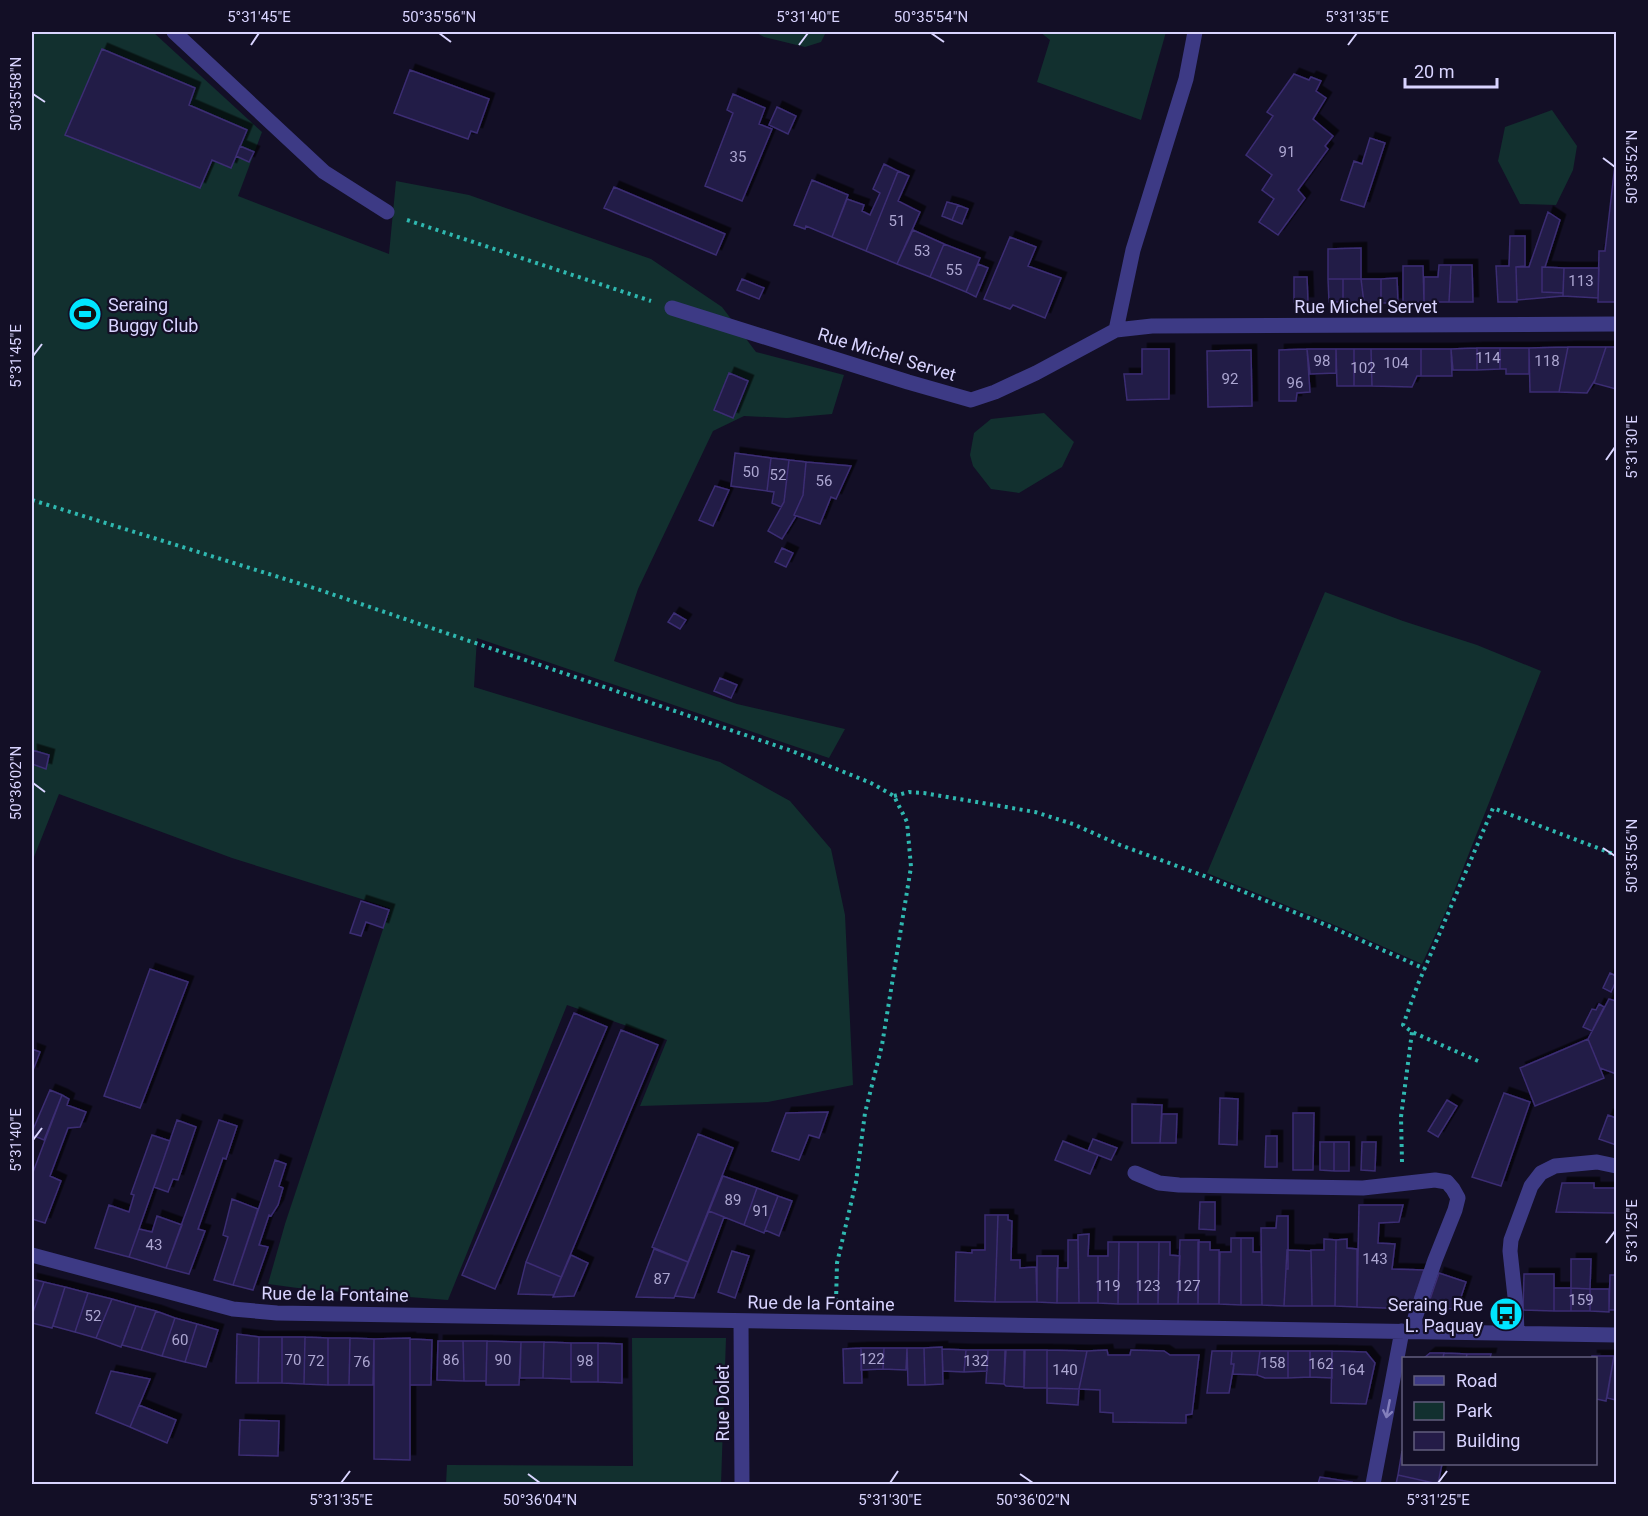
<svg xmlns="http://www.w3.org/2000/svg" width="1648" height="1516" font-family="Roboto,sans-serif">
<style>
.green{fill:#12302f}
.building{fill:#241b47;stroke:#3b2d73;stroke-width:1.5;filter:url(#shadow)}
.lines{fill:none;stroke-linecap:round;stroke-linejoin:round}
.path{stroke:#2fb8b0;stroke-width:4;stroke-dasharray:3 4.5;stroke-linecap:butt}
.minor{stroke:#3d3a85;stroke-width:15}
.oneway{stroke:#837fbc}
.ticks{fill:none;stroke:#d9d4ff;stroke-width:2}
.labels{text-anchor:middle;dominant-baseline:central;stroke-width:4.5;stroke-linejoin:round;paint-order:stroke}
.number-label{font-size:15px;fill:#aca6d1}
.poi-label{font-size:18px;fill:#d9d4ff;stroke:#130f26;text-anchor:start}
.street-label{font-size:18px;fill:#d9d4ff;stroke:#130f26}
.neatline{fill:none;stroke:#d9d4ff;stroke-width:2}
.ticks-label{font-size:15px;text-anchor:middle;fill:#d9d4ff}
</style>
<defs>
<filter id="shadow"><feDropShadow dx="5.5" dy="-5.5" stdDeviation="0" flood-color="#0009"/></filter>
</defs>
<rect width="100%" height="100%" fill="#130f26"/>
<!-- green -->
<path class="green" d="M32,32H153L262,132L238,196L389,254L396,181L469,195L651,259L722,307L756,352L844,375L832,414L787,418L744,416L713,431L638,589L614,661L737,704L845,729L829,758L477,638L474,687L720,762L790,801L831,849L845,915L853,1085L768,1102L640,1106L667,1040L567,1005L448,1300L305,1289L268,1284L285,1224L390,908L232,858L59,794L32,862Z
M755,32H826L821,42L805,47L764,37Z
M1040,32H1166L1141,120L1037,82L1050,40Z
M1552,110L1577,146L1573,170L1556,205L1520,204L1498,161L1505,127Z
M1044,413L1074,442L1062,467L1019,493L991,489L973,466L970,455L974,433L991,419Z
M1325,592L1403,621L1477,645L1541,671L1447,909L1422,964L1339,927L1207,873Z
M632,1338H726L721,1484H446L447,1465L633,1466Z"/>
<!-- building -->
<path class="building" d="M102,49L195,88L189,105L247,130L231,168L212,160L200,188L65,135Z
M410,70L489,99L477,133L471,131L468,139L394,113Z
M1294,74L1309,80L1311,77L1321,81L1316,91L1326,98L1313,119L1333,136L1325,146L1328,149L1298,190L1305,198L1278,235L1259,222L1274,199L1262,190L1272,175L1246,155L1273,116L1267,112Z
M733,94L765,108L759,124L772,129L742,201L705,186L733,113L727,110Z
M777,107L796,116L788,134L769,125Z
M1370,138L1385,143L1364,207L1341,200L1354,161L1362,164Z
M240,146L254,152L249,162L236,156Z
M1616,156V302H1598L1599,251H1605Z
M884,164L898,171L866,251L832,237L847,199L864,205L862,211L870,215L880,193L873,189Z
M898,171L909,176L898,201L920,212L897,264L866,251Z
M812,180L848,195L832,237L806,226L805,229L794,225Z
M614,187L725,234L716,255L604,208Z
M947,202L958,205L952,220L942,216Z
M958,205L968,209L962,224L952,220Z
M1548,212L1560,220L1545,267H1542V292L1563,293V296L1517,300L1516,267H1529Z
M913,230L944,244L930,277L897,264Z
M1510,236H1525V266L1516,267L1517,302H1498L1496,266H1509Z
M1010,237L1036,247L1028,266L1061,278L1045,318L1013,305L1010,309L984,299Z
M944,244L980,258L966,292L930,277Z
M1361,248V279H1328V249Z
M978,264L988,268L976,297L966,292Z
M1439,265H1451L1449,302H1424V277H1438Z
M1451,265H1472L1473,302H1449Z
M1403,266H1423L1424,302L1403,303Z
M1542,267L1564,268L1563,293L1542,292Z
M1564,268H1599L1598,298L1563,296Z
M1294,277H1307L1308,302H1294Z
M1397,278L1398,303H1381V279Z
M742,279L764,288L759,299L737,290Z
M1328,279H1343V302H1329Z
M1343,279H1361L1364,303H1343Z
M1361,279H1381V303H1364Z
M1568,347H1606L1595,380L1587,393L1559,392Z
M1568,347L1559,392H1530L1529,348Z
M1606,347H1616V389L1594,383Z
M1477,348H1500V369L1477,370Z
M1477,348V370H1453L1451,349Z
M1500,348H1529V374H1506V369H1500Z
M1142,349H1169V399L1127,400L1124,374H1142Z
M1307,349H1336V373L1310,374Z
M1307,349L1310,392L1297,393L1296,401H1279V350Z
M1336,349H1354V386H1337Z
M1354,349H1371L1372,386H1354Z
M1371,349H1421V376H1417L1412,387L1372,386Z
M1421,349H1451L1452,376H1421Z
M1251,350L1252,406L1208,407L1207,351Z
M729,373L748,381L733,418L714,410Z
M735,453L771,458L767,491L731,486Z
M771,458L789,460L784,502L781,507L772,503L774,492L767,491Z
M789,460L806,462L803,495L794,515L796,516L782,539L768,531L784,502Z
M806,462L851,466L836,499L831,497L820,524L794,515L803,495Z
M715,486L729,490L713,526L699,520Z
M782,548L793,553L786,567L775,562Z
M674,613L686,620L680,629L668,622Z
M720,678L737,685L731,698L714,691Z
M32,750L49,755L46,769L32,764Z
M361,901L389,910L383,928L366,922L361,936L350,933Z
M150,969L188,982L140,1108L104,1096Z
M1610,973L1616,976V981L1611,992L1603,988Z
M1609,999L1616,1001V1074L1600,1068L1588,1039Z
M1599,1004L1604,1007L1592,1031L1583,1027L1592,1009L1596,1010Z
M574,1013L607,1027L495,1289L462,1275Z
M621,1030L658,1045L561,1277L526,1262Z
M1588,1039L1604,1078L1535,1106L1520,1068Z
M32,1049L40,1052L32,1073Z
M50,1090L62,1095L44,1140L32,1135V1132Z
M1504,1093L1530,1102L1501,1186L1472,1177Z
M62,1095L69,1099L67,1105L86,1112L80,1127L68,1128L50,1176L61,1181L45,1223L32,1219V1175Z
M1220,1098L1238,1099L1237,1145L1219,1144Z
M1447,1100L1457,1106L1438,1137L1428,1131Z
M1132,1104L1162,1105L1160,1143H1132Z
M828,1112L819,1138L809,1135L799,1160L772,1151L786,1113Z
M1293,1113H1314L1313,1170H1293Z
M1162,1114H1177L1176,1143H1160Z
M1608,1115L1616,1118V1145L1599,1139Z
M177,1120L196,1127L178,1180L173,1179L168,1192L154,1187Z
M219,1120L237,1126L226,1159L223,1158L198,1229L205,1231L189,1274L166,1268Z
M698,1134L733,1148L688,1262L652,1247Z
M152,1135L170,1141L129,1257L95,1248L109,1205L129,1212L134,1195L131,1194Z
M1266,1136H1277V1167H1265Z
M1093,1139L1117,1148L1111,1160L1088,1151Z
M1063,1141L1098,1155L1090,1174L1055,1160Z
M1320,1142H1334V1171L1320,1170Z
M1334,1142H1349V1171H1334Z
M1362,1142H1376L1375,1171L1361,1170Z
M275,1160L286,1164L279,1186L283,1188L278,1205L271,1216L269,1215L259,1245L268,1247L253,1290L233,1285Z
M723,1176L757,1188L744,1225L709,1211Z
M1562,1183H1594V1188H1616V1213L1556,1212Z
M757,1188L778,1196L764,1233L744,1225Z
M778,1196L792,1201L779,1236L765,1230Z
M232,1199L258,1209L233,1285L214,1280L228,1237L223,1235Z
M1200,1202H1215V1230L1199,1229Z
M1359,1205H1403L1399,1222L1379,1223L1378,1243L1395,1244L1392,1269L1424,1270L1411,1309L1357,1307Z
M709,1211L724,1217L694,1298L675,1296Z
M985,1215H998L995,1302L955,1301L956,1252L972,1253V1250H985Z
M998,1215H1008V1220L1012,1221L1011,1260H1020V1268L1036,1267L1037,1302H995Z
M157,1216L182,1225L166,1268L129,1257L139,1229L152,1232Z
M1277,1216H1288V1269H1286L1284,1306L1262,1305L1261,1228H1276Z
M1089,1234L1088,1256H1098V1303H1079L1078,1235Z
M1231,1238H1241V1305L1219,1304L1220,1252H1231Z
M1241,1238H1253V1252H1261L1262,1305H1241Z
M1324,1239L1336,1240L1335,1306H1312L1311,1250H1324Z
M1347,1239V1248L1357,1249V1307L1335,1306L1336,1240Z
M1068,1240H1078L1079,1303H1057V1268H1068Z
M1180,1240H1199L1198,1304H1178Z
M1108,1242H1119L1118,1304L1098,1303V1256H1108Z
M1119,1242H1138V1304H1118Z
M1138,1242H1159L1158,1304H1138Z
M1159,1242H1170V1255L1180,1256L1178,1304H1158Z
M1198,1242H1210V1250H1219V1304H1198Z
M654,1249L688,1262L674,1298L636,1297Z
M1287,1250L1311,1251L1312,1306H1284Z
M732,1251L749,1256L735,1298L718,1292Z
M571,1255L588,1263L574,1296L553,1297Z
M1037,1256H1058L1057,1303L1037,1302Z
M1571,1259H1591L1590,1289L1571,1288Z
M526,1262L561,1277L554,1295L518,1294Z
M1439,1273L1466,1282L1457,1309L1427,1308Z
M1524,1274H1554V1311L1523,1310Z
M1610,1275H1616V1310H1609Z
M32,1279L44,1282L32,1315Z
M44,1282L65,1287L52,1328L32,1323V1315Z
M65,1287L88,1293L75,1332L53,1326Z
M1554,1288H1571V1311H1554Z
M1571,1288L1590,1289V1311H1571Z
M1590,1289H1609V1312L1590,1311Z
M88,1293L112,1299L96,1338L75,1332Z
M112,1299L136,1306L121,1347L96,1338Z
M136,1306L156,1311L141,1350L122,1345Z
M156,1311L175,1318L162,1356L141,1350Z
M175,1318L197,1324L185,1362L162,1356Z
M197,1324L218,1330L206,1367L185,1362Z
M237,1334L259,1337L258,1383H236Z
M259,1337H282V1383H258Z
M282,1337H305L304,1384L282,1383Z
M305,1337L328,1338V1385L304,1384Z
M328,1338H350L349,1385H328Z
M350,1338L374,1339L373,1385H349Z
M410,1338V1460L374,1459V1339Z
M410,1339L432,1340L431,1385H410Z
M438,1341H463L464,1381L437,1380Z
M463,1341H487L486,1381H464Z
M487,1341L521,1342L519,1385H486Z
M521,1342H544L543,1378H520Z
M544,1342L571,1343V1379L543,1378Z
M571,1343H598V1382H571Z
M598,1343L622,1344V1383L598,1382Z
M942,1347L943,1384L925,1385L924,1348Z
M861,1348H884L883,1369L861,1370Z
M861,1348L862,1383H844L843,1349Z
M884,1348H907L906,1370L883,1369Z
M907,1348H924L925,1385H908Z
M942,1349L966,1350L964,1372L943,1371Z
M966,1350H988L987,1371L964,1372Z
M988,1350H1005L1004,1384L986,1383Z
M1006,1350H1025L1024,1387L1006,1386L1004,1384Z
M1024,1350H1047V1388H1024Z
M1047,1350L1087,1351L1079,1389L1047,1388Z
M1107,1350L1108,1355H1130L1131,1350L1164,1351L1170,1355H1199L1192,1414L1186,1415V1423L1113,1422V1413L1100,1412V1390L1079,1389L1087,1351Z
M1212,1351H1232L1231,1364H1234L1229,1393H1207Z
M1232,1351H1260L1257,1375L1233,1374L1234,1364H1231Z
M1260,1351H1288V1378H1265L1257,1375Z
M1288,1351H1310V1377L1288,1378Z
M1310,1351H1332V1378L1310,1377Z
M1332,1351L1366,1352L1375,1363L1366,1404L1331,1403Z
M1430,1353H1444L1443,1358H1424Z
M1444,1353L1467,1354L1466,1358H1443Z
M1467,1354H1491L1490,1358H1466Z
M1592,1356H1614L1606,1401L1596,1399V1358H1592Z
M1614,1356H1616V1400L1607,1398Z
M111,1371L150,1379L130,1427L96,1413Z
M1047,1388L1079,1389L1078,1405L1047,1403Z
M139,1405L176,1420L167,1443L130,1427Z
M240,1420L279,1421L278,1456L239,1455Z
M1402,1451L1404,1464H1442L1438,1484L1398,1475Z
M1398,1475L1438,1484H1396Z
M1320,1477L1352,1482L1351,1484H1318Z"/>
<g class="lines">
<!-- path -->
<path class="path" d="M407,220L651,301
M32,500L317,589L792,751L871,783L894,796L907,822L911,867L882,1045L865,1113L856,1182L837,1263L836,1302
M894,796L909,792L924,793L1035,812L1073,824L1120,845L1207,877L1331,927L1425,969
M1478,1061L1412,1032L1403,1025L1418,984L1493,808L1616,855
M1402,1162L1401,1117L1412,1032"/>
<!-- minor -->
<path class="minor" d="M174,32L324,172L387,212
M672,308L908,382L971,400L995,392L1036,373L1116,330L1152,326L1616,324
M1116,330L1133,250L1186,79L1195,32
M1135,1173L1159,1183L1179,1185L1363,1188L1435,1180L1447,1182L1453,1189L1458,1198L1455,1210L1435,1260L1415,1318V1331
M32,1255L233,1309L277,1313L1616,1335
M741,1321L742,1484
M1517,1333L1516,1306L1510,1251L1511,1240L1531,1186L1541,1173L1555,1166L1597,1162L1616,1166
M1373,1484L1402,1331"/>
</g>
<!-- one-way arrows -->
<defs><path id="oneway-shaft" d="M-6 0H5M1.5-3L5.5 0L1.5 3" fill="none" stroke-width="1.6" stroke-linecap="round" stroke-linejoin="round" transform="scale(1.5)"/></defs>
<use class="oneway" href="#oneway-shaft" transform="translate(1388 1409) rotate(101)"/>
<!-- ticks -->
<path class="ticks" d="M439,33L451,42M931,33L944,42M251,45L259,33M799,45L808,33M1348,45L1357,33M33,94L45,102M1603,158L1615,167M33,356L42,344M1606,460L1615,447M33,783L45,792M1603,848L1615,856M33,1140L42,1128M1606,1243L1615,1231M528,1474L540,1483M1020,1474L1033,1483M341,1483L350,1471M890,1483L898,1471M1438,1483L1447,1471"/>
<!-- icons -->
<defs>
<g id="stadium-disc" transform="scale(1.725)"><circle r="9.5" fill="#00e5ff" stroke="#130f26"/><path d="M0-5a6.5 5 0 1 0 0 10a6.5 5 0 1 0 0-10ZM-3.5-1.8h7v3.6h-7Z" fill="#111"/></g>
<g id="bus-disc" transform="scale(1.725)"><circle r="9.5" fill="#00e5ff" stroke="#130f26"/><path d="M-5-6H5V4H4V6H2V4H-2V6H-4V4H-5ZM-3.5-4V0h7V-4ZM-3.5 1.2v1.5H-2V1.2ZM2 1.2v1.5H3.5V1.2Z" fill="#111"/></g>
</defs>
<g fill-rule="evenodd">
<use href="#stadium-disc" x="85" y="314"/>
<use href="#bus-disc" x="1506" y="1314"/>
</g>
<g class="labels">
<!-- number labels -->
<g class="number-label">
<text x="1287" y="152">91</text>
<text x="738" y="157">35</text>
<text x="897" y="221">51</text>
<text x="922" y="251">53</text>
<text x="954" y="270">55</text>
<text x="1581" y="281">113</text>
<text x="1488" y="358">114</text>
<text x="1322" y="361">98</text>
<text x="1547" y="361">118</text>
<text x="1396" y="363">104</text>
<text x="1363" y="368">102</text>
<text x="1230" y="379">92</text>
<text x="1295" y="383">96</text>
<text x="751" y="472">50</text>
<text x="778" y="475">52</text>
<text x="824" y="481">56</text>
<text x="733" y="1200">89</text>
<text x="761" y="1211">91</text>
<text x="154" y="1245">43</text>
<text x="1375" y="1259">143</text>
<text x="662" y="1279">87</text>
<text x="1108" y="1286">119</text>
<text x="1148" y="1286">123</text>
<text x="1188" y="1286">127</text>
<text x="1581" y="1300">159</text>
<text x="93" y="1316">52</text>
<text x="180" y="1340">60</text>
<text x="872" y="1359">122</text>
<text x="293" y="1360">70</text>
<text x="451" y="1360">86</text>
<text x="503" y="1360">90</text>
<text x="316" y="1361">72</text>
<text x="585" y="1361">98</text>
<text x="976" y="1361">132</text>
<text x="362" y="1362">76</text>
<text x="1273" y="1363">158</text>
<text x="1321" y="1364">162</text>
<text x="1065" y="1370">140</text>
<text x="1352" y="1370">164</text>
</g>
<!-- poi labels -->
<g class="poi-label">
<text x="108" y="304">Seraing<tspan x="108" dy="21">Buggy Club</tspan></text>
<text x="1483" y="1304" text-anchor="end">Seraing Rue<tspan x="1483" dy="21">L. Paquay</tspan></text>
</g>
<!-- street labels -->
<g class="street-label">
<text x="1366" y="306">Rue Michel Servet</text>
<text transform="translate(887 354) rotate(17)">Rue Michel Servet</text>
<text transform="translate(335 1294) rotate(1)">Rue de la Fontaine</text>
<text transform="translate(821 1303) rotate(1)">Rue de la Fontaine</text>
<text transform="translate(722 1403) rotate(-90)">Rue Dolet</text>
</g>
</g>
<!-- border -->
<rect width="1648" height="1516" fill="none" stroke="#130f26" stroke-width="66"/>
<!-- legend -->
<rect x="1402" y="1357" width="195" height="108" fill="#130f26" stroke="#625e7d" stroke-width="1.5"/>
<rect x="1414" y="1376" width="30" height="9" fill="#3d3a85" stroke="#625e7d" stroke-width="1.5"/>
<text x="1456" y="1387" font-size="18" fill="#d9d4ff">Road</text>
<rect x="1414" y="1402" width="30" height="18" fill="#12302f" stroke="#625e7d" stroke-width="1.5"/>
<text x="1456" y="1417" font-size="18" fill="#d9d4ff">Park</text>
<rect x="1414" y="1432" width="30" height="18" fill="#241b47" stroke="#625e7d" stroke-width="1.5"/>
<text x="1456" y="1447" font-size="18" fill="#d9d4ff">Building</text>
<!-- scale -->
<path d="M1405 78v9h92v-9" fill="none" stroke="#d9d4ff" stroke-width="3"/>
<text x="1414" y="78" font-size="18" fill="#d9d4ff" stroke="#130f26" stroke-width="4.5" paint-order="stroke">20 m</text>
<rect x="33" y="33" width="1582" height="1450" class="neatline"/>
<g class="ticks-label">
<text x="259" y="22">5°31'45"E</text>
<text x="439" y="22">50°35'56"N</text>
<text x="808" y="22">5°31'40"E</text>
<text x="931" y="22">50°35'54"N</text>
<text x="1357" y="22">5°31'35"E</text>
<text transform="translate(16 94) rotate(-90)" y="5">50°35'58"N</text>
<text transform="translate(1632 167) rotate(-90)" y="5">50°35'52"N</text>
<text transform="translate(16 356) rotate(-90)" y="5">5°31'45"E</text>
<text transform="translate(1632 447) rotate(-90)" y="5">5°31'30"E</text>
<text transform="translate(16 783) rotate(-90)" y="5">50°36'02"N</text>
<text transform="translate(1632 856) rotate(-90)" y="5">50°35'56"N</text>
<text transform="translate(16 1140) rotate(-90)" y="5">5°31'40"E</text>
<text transform="translate(1632 1231) rotate(-90)" y="5">5°31'25"E</text>
<text x="341" y="1505">5°31'35"E</text>
<text x="540" y="1505">50°36'04"N</text>
<text x="890" y="1505">5°31'30"E</text>
<text x="1033" y="1505">50°36'02"N</text>
<text x="1438" y="1505">5°31'25"E</text>
</g>
</svg>
